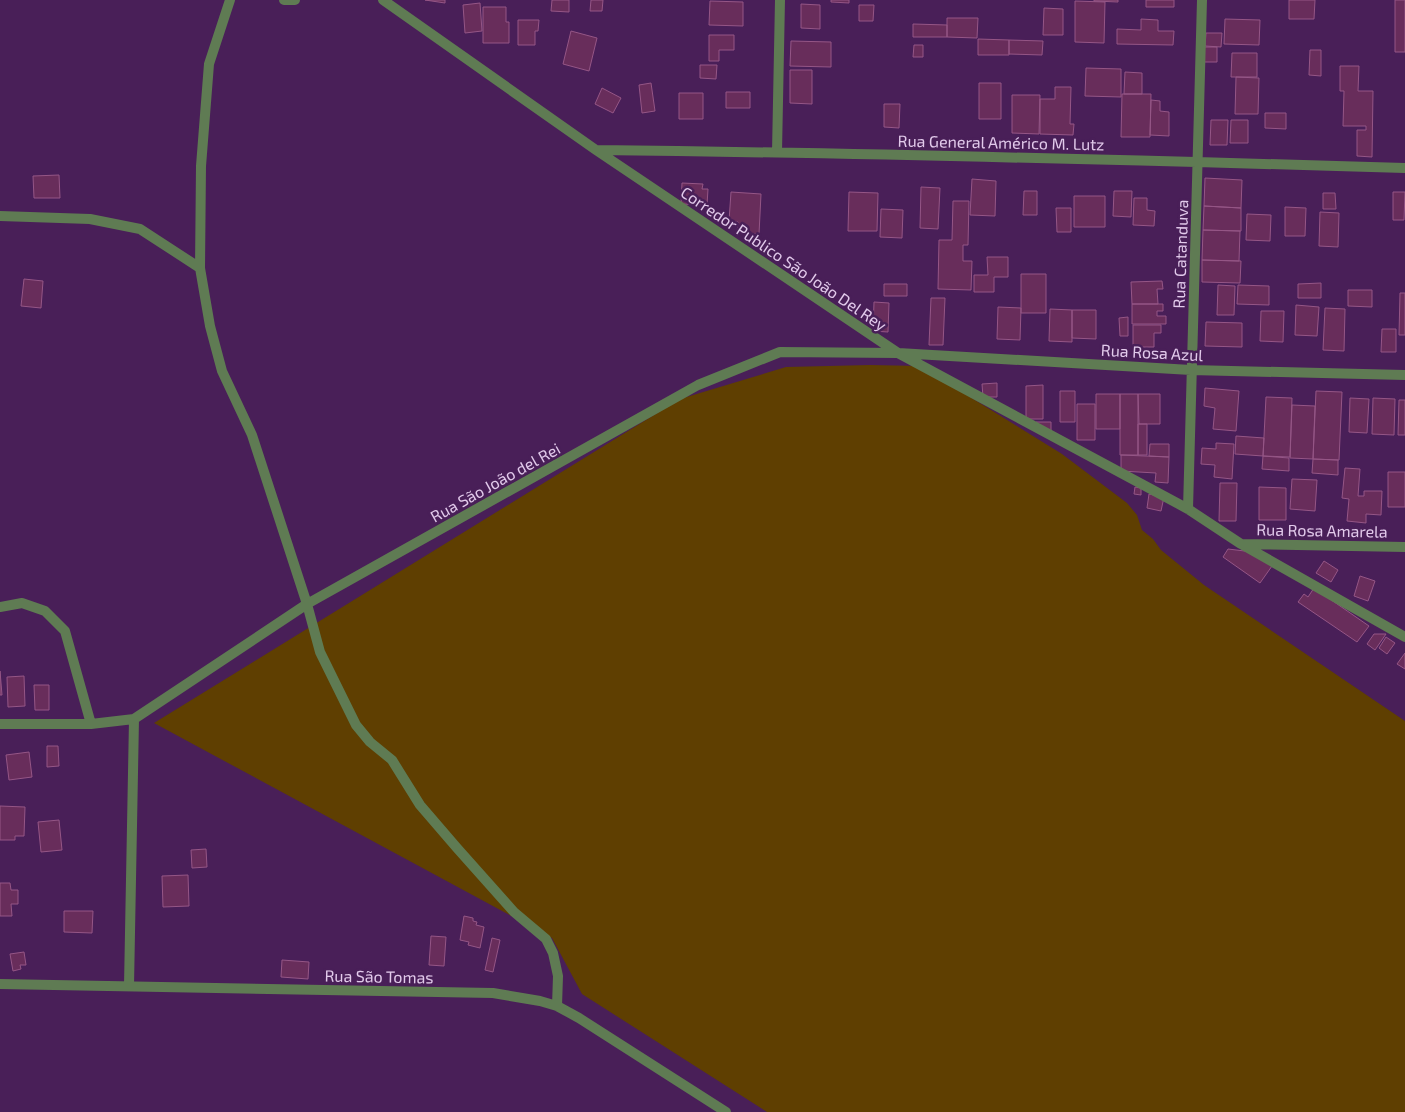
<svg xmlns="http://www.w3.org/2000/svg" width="1405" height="1112" font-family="'Exo 2',sans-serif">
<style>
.green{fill:#5f3f01}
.building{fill:#682d5b;stroke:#955686}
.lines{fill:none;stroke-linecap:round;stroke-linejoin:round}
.minor{stroke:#5f7b53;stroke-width:10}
.labels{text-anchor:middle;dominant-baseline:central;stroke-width:5;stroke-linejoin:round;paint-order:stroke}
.street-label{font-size:16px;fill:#e2caeb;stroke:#491f58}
</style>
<rect width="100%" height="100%" fill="#491f58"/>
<!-- green -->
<path class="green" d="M870,365L920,366L1062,454L1127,503L1137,515L1142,530L1153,539L1161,550L1204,585L1405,721V1112H767L582,994L552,938L154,723L680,399L786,367Z"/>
<!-- building -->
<path class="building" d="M425,0H445V3Z
M552,0H569V12L551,11Z
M591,0H603L602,11H590Z
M831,0H849V3L831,2Z
M1094,0H1118V2L1094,1Z
M1146,0H1174V7H1146Z
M1289,0H1315L1314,19H1289Z
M1395,0H1405V52H1395Z
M710,1L743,2V26L709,25Z
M1075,1L1105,2L1104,43L1075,42Z
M480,3L482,31L465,33L463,5Z
M801,4L820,5V29L801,28Z
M859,5H874L873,21H859Z
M483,7H506V22H509V43H483Z
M1044,8L1063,9V35H1043Z
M947,18H978L977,38L947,37Z
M1141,19L1158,20V31H1174L1173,45L1117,44V29L1141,30Z
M1225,19L1260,20L1259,45L1224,44Z
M518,20H539L538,31H535V45H518Z
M913,24L947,25V37H913Z
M571,31L597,38L589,71L563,64Z
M1206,33H1222L1221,47L1205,46Z
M709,35H734V50H719V61H709Z
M978,39L1009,40V55H978Z
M1009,40L1043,41L1042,55L1009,54Z
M791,41L831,42V67L790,66Z
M914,45H923V57H913Z
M1204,47H1217V62H1204Z
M1310,50H1321V76L1309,75Z
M1232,53H1257V77H1231Z
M700,65H717L716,79L700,78Z
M1340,66H1359L1358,91H1373L1372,157L1357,156V130H1366V126H1343L1344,91H1340Z
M1086,68L1121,69V97L1085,96Z
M790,70H812V104L790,103Z
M1125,72L1142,73V94H1124Z
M1236,77L1259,78L1258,114H1235Z
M651,83L655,111L642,113L639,85Z
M979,83H1001V119H979Z
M1055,87H1071L1070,124H1074L1073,135L1040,134V99H1055Z
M602,88L621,98L613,113L595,104Z
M726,92H750V108H726Z
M679,93H703V119H679Z
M1122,94H1151L1150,137H1121Z
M1012,95H1040L1039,134L1012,133Z
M1151,100L1160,101V111L1169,112V136L1150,135Z
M884,104H900L899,128L884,127Z
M1265,113H1286V129L1265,128Z
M1211,120H1228L1227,145H1210Z
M1231,120H1248V143H1230Z
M59,175L60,198H34L33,176Z
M1205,178L1242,180L1241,208L1204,206Z
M972,179L996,181L995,216L970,215Z
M682,183L703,184L702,189H708L707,205L681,204Z
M921,187L940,188L938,229L920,228Z
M1024,191H1037V215H1023Z
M1114,191H1132L1131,217L1113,216Z
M731,192L761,194L759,234L737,233L738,222L729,221Z
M849,192L878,193L877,231H848Z
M1393,192H1405L1404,220H1393Z
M1323,193H1335L1336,209H1323Z
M1074,196H1105V227H1074Z
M1134,198H1147V210L1155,211L1154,226L1133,225Z
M953,201H969L968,245H963V261H972L971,290L938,289L939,240H952Z
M1204,206L1241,208V231L1203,230Z
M1285,207L1306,208L1305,236H1285Z
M1056,208H1071V232H1057Z
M881,209L903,210L902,238L880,237Z
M1320,212L1339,213L1338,247L1319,246Z
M1247,214L1271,215L1270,241L1246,240Z
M1203,230L1240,231L1239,261L1202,260Z
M987,257H1008V277H994V292H974V275H988Z
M1202,260L1241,261L1240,283L1202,282Z
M1021,274H1046V313H1021Z
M24,279L43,281L41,308L21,306Z
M1162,281L1163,289H1157L1158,304H1132L1131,282Z
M1321,283V298H1298V284Z
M884,284H907V296H884Z
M1218,285L1235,286L1234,315H1217Z
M1238,285L1269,286V305L1237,304Z
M1348,290H1372V307L1348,306Z
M1400,293H1405V335H1399Z
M931,298H945L943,345H929Z
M874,302L889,303L888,332L873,331Z
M1132,304H1163V311H1157V316H1166V324H1132Z
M1296,305L1319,307L1317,336L1295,335Z
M998,307L1021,308L1020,340L997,339Z
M1325,308L1345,309L1344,351L1323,350Z
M1050,309L1072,310V342L1049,341Z
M1072,310H1096V339L1072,338Z
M1261,311H1284L1283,342L1260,341Z
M1128,317V336H1120L1119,318Z
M1206,322L1242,323V347L1205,346Z
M1133,325H1161V333H1154V347H1133Z
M1382,329H1396V352H1381Z
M997,383V397H983L982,384Z
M1043,385V419H1026V386Z
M1205,388L1239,391L1236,431L1213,429L1215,408L1204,406Z
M1060,391H1075V422H1060Z
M1316,391L1342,392L1339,460L1313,459Z
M1096,394H1120V429H1096Z
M1120,394H1138V455H1120Z
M1138,394H1160V424H1139Z
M1266,397L1292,398L1290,457L1263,456Z
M1350,398L1369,399L1367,433L1349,432Z
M1373,398L1395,399L1394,435L1372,434Z
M1399,400H1405V435H1398Z
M1077,404H1095V440H1077Z
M1292,405L1315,406L1313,459L1290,458Z
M1036,422H1051V435Z
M1138,424H1147V455H1138Z
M1236,436L1264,438L1263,456L1235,454Z
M1216,443L1234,444L1232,479L1214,477L1215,465L1201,464L1202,448L1216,449Z
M1150,444H1169V457L1149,456Z
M1121,455L1169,457L1168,483L1155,482L1156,473L1121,471Z
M1263,456L1289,458V471L1262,469Z
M1313,459L1338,460V475L1312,473Z
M1345,468L1360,469L1358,496H1364V491H1382L1381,515L1366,514V523L1347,521L1349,499L1342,498Z
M1388,472H1405V507H1388Z
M1292,479L1317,480L1315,511L1290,509Z
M1220,483H1237L1236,521H1219Z
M1135,487L1141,488V495L1134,494Z
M1259,487L1286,488V520H1259Z
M1149,494L1164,497L1161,511L1147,508Z
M1228,549L1253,552L1272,566L1260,583L1223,557Z
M1324,561L1338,570L1331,582L1316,573Z
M1360,576L1375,581L1368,601L1354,596Z
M1314,588L1369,626L1357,642L1298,602L1304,594L1308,597Z
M1374,634H1386L1375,650L1367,644Z
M1386,637L1395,643L1387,654L1379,648Z
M1405,653V669L1397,664Z
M0,671L2,695H0Z
M24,676L25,706L8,707L7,677Z
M34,685H49V710H35Z
M47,746H58L59,766L47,767Z
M29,752L32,777L9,780L6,755Z
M0,806L25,807L24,836H15V840H0Z
M59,820L62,850L41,852L38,822Z
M206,849L207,867L192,868L191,850Z
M188,875L189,906L163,907L162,876Z
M0,883H10L11,890H18V904H11L12,916H0Z
M64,911H93L92,933L64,932Z
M464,916L473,918V921L477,922L476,925L484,927L480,948L468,945L469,942L460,940Z
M431,936L446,937L444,966L429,965Z
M492,938L500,940L493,972L485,970Z
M24,952L26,965H20L21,969L13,971L10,954Z
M282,960L309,962L308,979L281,977Z"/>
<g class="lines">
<!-- minor -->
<path class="minor" d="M230,0L209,64L201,166L200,268L210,326L222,371L252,435L307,604L320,652L356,725L370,742L392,760L420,805L457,848L514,912L546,939L553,953L558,976L557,1006
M284,0H295
M383,0L596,150L898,353L1188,509L1241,544L1405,637
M596,150C866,153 1135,160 1405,168
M777,152L780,0
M0,216L90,219L140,229L200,268
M1188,509L1202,0
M1242,544L1405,547
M0,607L22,603L45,611L65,631L91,724L134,719L307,604L698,385L780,352L898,353L1191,370L1405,375
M0,724H91
M0,984L493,993L540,1001L557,1006L579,1018L726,1112
M129,986L134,719"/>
</g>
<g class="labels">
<!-- street labels -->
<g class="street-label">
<text transform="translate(1001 142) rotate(1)">Rua General Américo M. Lutz</text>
<text transform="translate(1180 254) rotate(-88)">Rua Catanduva</text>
<text transform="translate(784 258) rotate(34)">Corredor Publico São João Del Rey</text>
<text transform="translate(1152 352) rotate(3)">Rua Rosa Azul</text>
<text transform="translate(495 482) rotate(-29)">Rua São João del Rei</text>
<text transform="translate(1322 530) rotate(1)">Rua Rosa Amarela</text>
<text transform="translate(379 976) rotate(1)">Rua São Tomas</text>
</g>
</g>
</svg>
